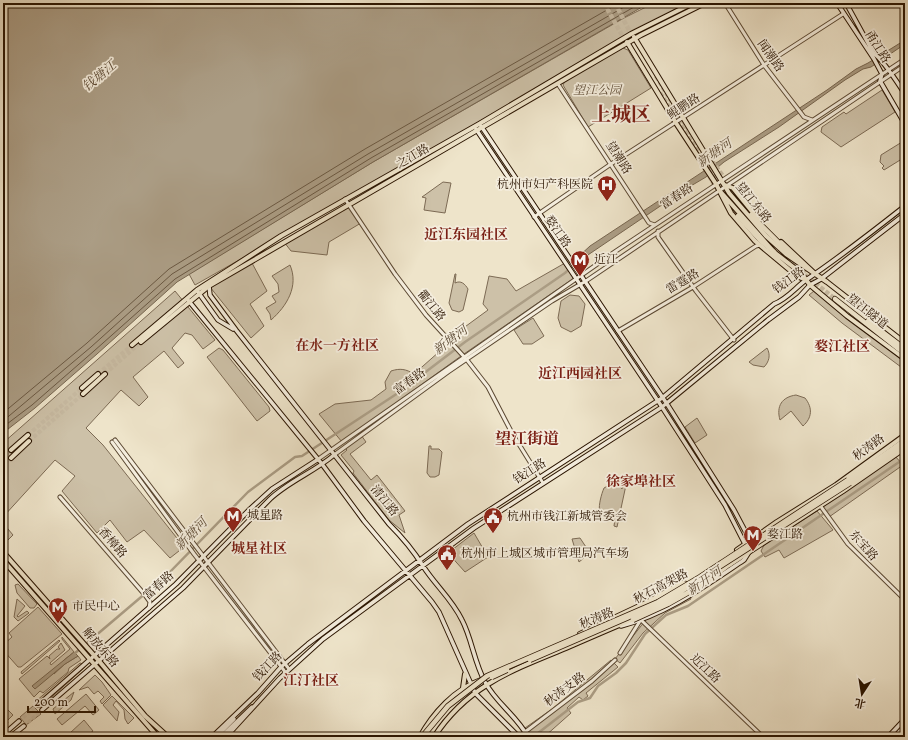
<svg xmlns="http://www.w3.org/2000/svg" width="908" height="740" font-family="Vollkorn,'Noto Serif SC',serif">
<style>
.green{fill:#cdc1a8;stroke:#7c6a54}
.water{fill:#ab9d85;stroke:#776650}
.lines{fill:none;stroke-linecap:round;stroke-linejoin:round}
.shore{stroke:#6a5842;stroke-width:1}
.canal{stroke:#ab9d85;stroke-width:2.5}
.secondary-tunnel{stroke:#c7baa2;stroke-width:3.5;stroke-dasharray:3.5 2;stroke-linecap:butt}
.primary-tunnel{stroke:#c7baa2;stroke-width:4;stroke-dasharray:4 2;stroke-linecap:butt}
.trunk-tunnel{stroke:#c7baa2;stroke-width:4.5;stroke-dasharray:4.5 2;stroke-linecap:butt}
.tertiary-casing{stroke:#5b4832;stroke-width:5}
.secondary-casing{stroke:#2a1400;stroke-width:5.5}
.primary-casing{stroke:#2a1400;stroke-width:6}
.trunk-casing{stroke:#2a1400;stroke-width:6}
.tertiary{stroke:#f4eddd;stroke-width:3}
.secondary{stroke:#f4eddd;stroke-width:3.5}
.primary{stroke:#eee4ca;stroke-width:4}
.trunk{stroke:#eee4ca;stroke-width:4.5}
.trunk-bridge-casing{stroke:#2a1400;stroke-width:6;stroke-linecap:butt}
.trunk-bridge{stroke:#eee4ca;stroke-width:4.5}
.labels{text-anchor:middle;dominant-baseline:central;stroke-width:3.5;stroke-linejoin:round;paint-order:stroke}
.street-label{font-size:12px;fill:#2a1400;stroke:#f4eddd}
.park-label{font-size:12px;font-style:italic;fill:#5b4832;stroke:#f4eddd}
.poi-label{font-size:12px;fill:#2a1400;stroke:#f4eddd;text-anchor:start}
.water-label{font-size:13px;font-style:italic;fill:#5e4b35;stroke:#f4eddd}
.quarter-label{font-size:14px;font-weight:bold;fill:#7a1f14;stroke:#f4eddd}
.district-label{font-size:16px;font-weight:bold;fill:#7a1f14;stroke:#f4eddd}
.town-label{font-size:20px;font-weight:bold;fill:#7a1f14;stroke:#f4eddd}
</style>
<rect width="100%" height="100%" fill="#eee4ca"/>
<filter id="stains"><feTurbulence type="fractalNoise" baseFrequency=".005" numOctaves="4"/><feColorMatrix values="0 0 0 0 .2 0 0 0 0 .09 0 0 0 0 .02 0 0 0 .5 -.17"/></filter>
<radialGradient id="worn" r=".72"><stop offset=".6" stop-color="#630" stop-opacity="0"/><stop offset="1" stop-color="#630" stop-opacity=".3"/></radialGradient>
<!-- green -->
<path class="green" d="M654,3H687L633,32L474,127L195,285L189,274L373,162L624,18Z
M623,48L628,50L651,88L588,127L563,85L565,81L589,66Z
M882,90L895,112L841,147L821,132L822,127L844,112L846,114Z
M902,142L905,143V157L884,170L882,168L884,166L880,162L881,155Z
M443,182L451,183L445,213L424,210L426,198L422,197Z
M349,205L361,223L329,242L327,255L291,251L284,242Z
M252,263L267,291L250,304L264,326L251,338L210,287Z
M565,263L574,278L461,356L342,442L319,414L335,404L371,400L386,389L385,382L391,371C400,368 406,369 414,374L449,343L447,340L488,310L483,304L489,276L507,279L516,291Z
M290,265C299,286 287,306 271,320L270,314L266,308L276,302L272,296L279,292L278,284L272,276Z
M455,274H456L455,283C461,280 465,284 468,289L463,310L459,312L452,310L449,303Z
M175,291L215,340L203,349L192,335L185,333L172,348L184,363L178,368L164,351L133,377L148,397L139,406L121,390L86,428L103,445L184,547L170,558L144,530L127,542L110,520L97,533L62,491L75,476L55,460L3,517V443Z
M814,291L905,361V370L842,323L809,295Z
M570,295L579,296L585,304L581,326L571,332L561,327L558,318L561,301Z
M533,318L544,336L532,344H523L514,330Z
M219,348L223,350L269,407L270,411L257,421L207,357Z
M767,348C771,355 769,362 764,367L753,365L749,362Z
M796,395L805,398C813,408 812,418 803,426L791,411L780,420C776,406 782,397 796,395Z
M697,418L707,435L695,443L685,427Z
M361,435L366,442L350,454L371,480L377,475L405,511L399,515L405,533L389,520L353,473L354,471L341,455L347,450L344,447Z
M429,446H431V449H439L442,452L439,475L435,477H430L427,473Z
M895,456L903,465L829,517L821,508Z
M613,483L619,485L622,489L623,484L626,485L617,527L614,526L615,519C593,527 599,500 604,488Z
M817,511L833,530L784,558L779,550L765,557L761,551L764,545Z
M3,523L13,535L4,544L3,542Z
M474,533L488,557L465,572L448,553Z
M580,538L590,553L579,562L572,539Z
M18,584L37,604L34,608H30L17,593L15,585Z
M686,591L691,599L665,613L643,633L620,663L615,659L652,612Z
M17,599L25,606L17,616L18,617L27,611L29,613L18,621L14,617Z
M38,607L62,634L21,667H18L3,650V645L12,637L9,633Z
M62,637L74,652L64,660L54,674L65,664L78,656L81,660L69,668L68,672L43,693L40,691L34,697L19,679L47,656L50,659L49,656L57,649H60L58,647L61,643L65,650L50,663L51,665L70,649L62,639Z
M59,640L60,641L22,674L21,672Z
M611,660L618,667L586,693L588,696L583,700L579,697L567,708L571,713L544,737H534L525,728L552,709Z
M80,663L83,664L36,704L35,702Z
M86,666L40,708L39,707L85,667Z
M95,675L102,682L111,695L102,704L100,701L104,697L98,691L94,694L88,687L79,690Z
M74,692L71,700L55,714L53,709Z
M86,694L99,710L93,715L85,706L62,725L57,719Z
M112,696L134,718L128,724L125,719L124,710L116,701L113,705L119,712L117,721L103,705Z
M3,702L4,706L13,715L7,721L8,723L3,728V718L5,715L3,713Z
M33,706L41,714L26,725L20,717Z
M84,720L93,731L89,734L69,736L70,733Z"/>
<!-- water -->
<path class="water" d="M3,3H649L373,162L177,282L97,354L35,408L3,433Z
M905,40V44L871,67L863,69L845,80L779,127L724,162L706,177L684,190L579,261L577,258L590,246L827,90L856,69L868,63Z
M74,652L78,656L65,664L35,689L32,686Z"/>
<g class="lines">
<!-- shore -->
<path class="shore" d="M3,413L87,343L169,269L365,149L619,3
M3,421L91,347L172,274L368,154L631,3
M3,427L32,405L94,351L175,279L371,158L641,3"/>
<!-- canal -->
<path class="canal" d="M74,654L167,575L248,492L295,457L302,456L398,393L465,342L565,273L580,259
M533,737L578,702L590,698L598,686L616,673L626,663L645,634L666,615L688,606L905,458"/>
<!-- secondary-tunnel -->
<path class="secondary-tunnel" d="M19,721L38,705
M24,726L42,710"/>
<!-- primary-tunnel -->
<path class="primary-tunnel" d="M98,374L132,345
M105,374L141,342
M28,435L82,388
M29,441L83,394
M3,457L11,450
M3,465L11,458"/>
<!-- trunk-tunnel -->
<path class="trunk-tunnel" d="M604,3L628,46
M615,3L635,42
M656,76L691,134
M660,93L733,204
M712,161L751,215
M706,170L716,188
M727,201L738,216
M788,257L806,272
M800,271L835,299"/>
<!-- tertiary casing -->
<g class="tertiary-casing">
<path id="tertiary" d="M725,3L764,65L804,117L812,120
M558,84L649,223L655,225
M345,199L395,274L426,315L467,360L488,387L512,433L543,483
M534,217L611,164L843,14
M658,231V237L696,291L734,340
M618,331L693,287L756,246L760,245
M115,440L289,669
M112,442L194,554L286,673
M334,455L448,372L552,301L586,281L905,65
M317,460L616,251L905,59
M60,497L145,595L150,602L149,608
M819,504L848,544L905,600
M639,618L763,737
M620,653L640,621
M525,732L592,681L615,660"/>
</g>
<!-- secondary casing -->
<g class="secondary-casing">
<path id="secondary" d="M837,3L874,59L882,74L880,81L905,124
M846,3L874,54C882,58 899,85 905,94
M481,126L667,404L734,510L751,542
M476,129L662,407L725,505L746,546
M209,286L210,295L236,330L389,524C402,537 413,550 423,566C435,585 452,599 462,620C472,639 474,662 485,682C496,703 517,716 528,737
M198,292L218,320L233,329
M188,300L322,464L364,521L432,602L439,612L475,693L519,737
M621,626C667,614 705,586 744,560L749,552
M38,705L176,584L250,509L272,489L317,460
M42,710L183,588L270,499C289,481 314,472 334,455
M3,735L19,721
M10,737L24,726
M212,737L258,693L281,667L308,644L468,524L662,398L774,304C787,299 795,288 806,280C840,257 872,232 905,206
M216,737L234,719
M221,737L252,707
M226,737L280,678L323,639L474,528L662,407L768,320L799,297L810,285L821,279L905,214
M888,737L905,719
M894,737L905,726"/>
</g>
<!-- primary casing -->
<g class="primary-casing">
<path id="primary" d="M634,37L729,193L766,236L786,254L827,282L905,343
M627,42L676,123L716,184L731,213L755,241L797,276L806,280
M725,185L733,188L759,220
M719,190L774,252L801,273L810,285L847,316L905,359
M781,242L814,273
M141,342L209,286L641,35L705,3
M132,345L197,290L281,236L479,124L631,34L693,3
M82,388L98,374
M83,394L105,374
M11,450L28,435
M11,458L29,441
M737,550L777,522L836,485L905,435
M3,552L99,661L145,716L168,737
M3,560L158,737
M729,565L843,491L905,448
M693,587L711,576
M463,688L465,674
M420,737C433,713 455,689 481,680
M434,737C467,686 512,670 566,648C589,638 612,628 636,618"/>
</g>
<!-- trunk casing -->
<g class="trunk-casing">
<path id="trunk" d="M751,215L796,260
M738,216L760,240L774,252
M835,299L905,354
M873,320L879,327
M868,321L905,349
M848,480L905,440
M850,483L905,445
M705,583L731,563
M580,634L648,602L682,583L686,584"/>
</g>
<!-- tertiary -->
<use href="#tertiary" class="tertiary"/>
<!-- secondary -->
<use href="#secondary" class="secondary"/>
<!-- primary -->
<use href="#primary" class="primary"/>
<!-- trunk -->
<use href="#trunk" class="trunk"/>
<!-- trunk-bridge casing -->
<g class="trunk-bridge-casing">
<path id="trunk-bridge" d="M633,620L668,604L705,583
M530,660L666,601L850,483
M492,677L507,670
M422,737L448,706L487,676L658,602L700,577L848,480"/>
</g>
<!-- trunk-bridge -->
<use href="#trunk-bridge" class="trunk-bridge"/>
</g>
<!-- icons -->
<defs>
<g id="hospital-pin" transform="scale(1)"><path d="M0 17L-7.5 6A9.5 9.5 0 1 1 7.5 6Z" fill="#8f2418" stroke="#f4eddd"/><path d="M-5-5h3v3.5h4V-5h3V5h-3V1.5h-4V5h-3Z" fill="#fff"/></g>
<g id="metro-pin" transform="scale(1)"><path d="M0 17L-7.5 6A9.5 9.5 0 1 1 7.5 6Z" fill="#8f2418" stroke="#f4eddd"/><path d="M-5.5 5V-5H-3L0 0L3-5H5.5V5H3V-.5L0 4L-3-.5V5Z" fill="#fff"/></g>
<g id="civic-pin" transform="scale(1)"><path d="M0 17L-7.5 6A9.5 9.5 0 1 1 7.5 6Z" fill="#8f2418" stroke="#f4eddd"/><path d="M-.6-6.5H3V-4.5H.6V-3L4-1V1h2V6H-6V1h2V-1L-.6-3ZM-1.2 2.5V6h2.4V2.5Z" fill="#fff"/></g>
</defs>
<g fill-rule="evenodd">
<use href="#hospital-pin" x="607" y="185"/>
<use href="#metro-pin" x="580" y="260"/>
<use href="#metro-pin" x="233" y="516"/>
<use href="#civic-pin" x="493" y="517"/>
<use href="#metro-pin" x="753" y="535"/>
<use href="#civic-pin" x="447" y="554"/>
<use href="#metro-pin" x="58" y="607"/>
</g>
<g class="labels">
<!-- street labels -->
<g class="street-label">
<text transform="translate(877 47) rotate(58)">甬江路</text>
<text transform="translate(770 56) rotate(55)">闻潮路</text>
<text transform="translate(684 107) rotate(-33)">鲲鹏路</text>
<text transform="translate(413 157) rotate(-30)">之江路</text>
<text transform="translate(618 158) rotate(57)">望潮路</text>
<text transform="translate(677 197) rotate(-34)">富春路</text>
<text transform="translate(753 203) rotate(51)">望江东路</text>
<text transform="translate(557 232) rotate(55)">婺江路</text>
<text transform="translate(789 281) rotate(-36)">钱江路</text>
<text transform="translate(683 282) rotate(-31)">雷霆路</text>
<text transform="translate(431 306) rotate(51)">衢江路</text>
<text transform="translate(867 312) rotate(38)">望江隧道</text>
<text transform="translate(410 382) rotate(-36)">富春路</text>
<text transform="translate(869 448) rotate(-36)">秋涛路</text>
<text transform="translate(530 472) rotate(-32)">钱江路</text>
<text transform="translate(384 501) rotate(51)">清江路</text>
<text transform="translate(112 543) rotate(49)">香樟路</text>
<text transform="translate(863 546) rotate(48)">东宝路</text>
<text transform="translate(159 586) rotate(-42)">富春路</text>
<text transform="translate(661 587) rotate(-28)">秋石高架路</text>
<text transform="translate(597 619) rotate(-23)">秋涛路</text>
<text transform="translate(100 648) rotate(49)">解放东路</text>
<text transform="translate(268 667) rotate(-46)">钱江路</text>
<text transform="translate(705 669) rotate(44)">近江路</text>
<text transform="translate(565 690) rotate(-37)">秋涛支路</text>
</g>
<!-- park labels -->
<g class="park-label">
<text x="597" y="91">望江公园</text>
</g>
<!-- poi labels -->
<g class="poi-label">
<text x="593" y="185" text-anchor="end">杭州市妇产科医院</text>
<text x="594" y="260">近江</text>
<text x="247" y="516">城星路</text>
<text x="507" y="517">杭州市钱江新城管委会</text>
<text x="767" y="535">婺江路</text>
<text x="461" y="554">杭州市上城区城市管理局汽车场</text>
<text x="72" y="607">市民中心</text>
</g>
<!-- water labels -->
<g class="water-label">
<text transform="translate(100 77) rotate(-40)">钱塘江</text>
<text transform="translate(715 154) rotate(-34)">新塘河</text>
<text transform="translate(451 341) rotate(-37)">新塘河</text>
<text transform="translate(192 535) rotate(-46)">新塘河</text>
<text transform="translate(705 582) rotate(-34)">新开河</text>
</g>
<!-- quarter labels -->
<g class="quarter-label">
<text x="466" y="235">近江东园社区</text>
<text x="337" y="346">在水一方社区</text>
<text x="842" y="347">婺江社区</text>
<text x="580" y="374">近江西园社区</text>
<text x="641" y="482">徐家埠社区</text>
<text x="259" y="549">城星社区</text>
<text x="311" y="681">江汀社区</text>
</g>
<!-- district labels -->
<g class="district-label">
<text x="527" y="440">望江街道</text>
</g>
<!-- town labels -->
<g class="town-label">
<text x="621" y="116">上城区</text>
</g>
</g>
<!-- margin -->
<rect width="908" height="740" fill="none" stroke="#eee4ca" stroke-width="16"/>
<rect x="4" y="4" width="900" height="732" fill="none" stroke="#2a1400" stroke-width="2"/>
<rect x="8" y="8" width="892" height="724" fill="none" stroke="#2a1400"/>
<!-- north arrow -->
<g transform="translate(862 694) rotate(192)" stroke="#f4eddd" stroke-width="3" paint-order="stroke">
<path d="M0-3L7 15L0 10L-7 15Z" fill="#2a1400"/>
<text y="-6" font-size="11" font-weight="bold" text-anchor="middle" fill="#2a1400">北</text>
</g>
<!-- scale -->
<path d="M28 706v6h67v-6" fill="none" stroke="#2a1400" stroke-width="2"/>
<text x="34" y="706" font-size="12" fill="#2a1400" stroke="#f4eddd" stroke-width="3" paint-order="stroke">200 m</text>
<rect width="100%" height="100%" filter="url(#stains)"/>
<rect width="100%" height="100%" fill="url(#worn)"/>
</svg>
